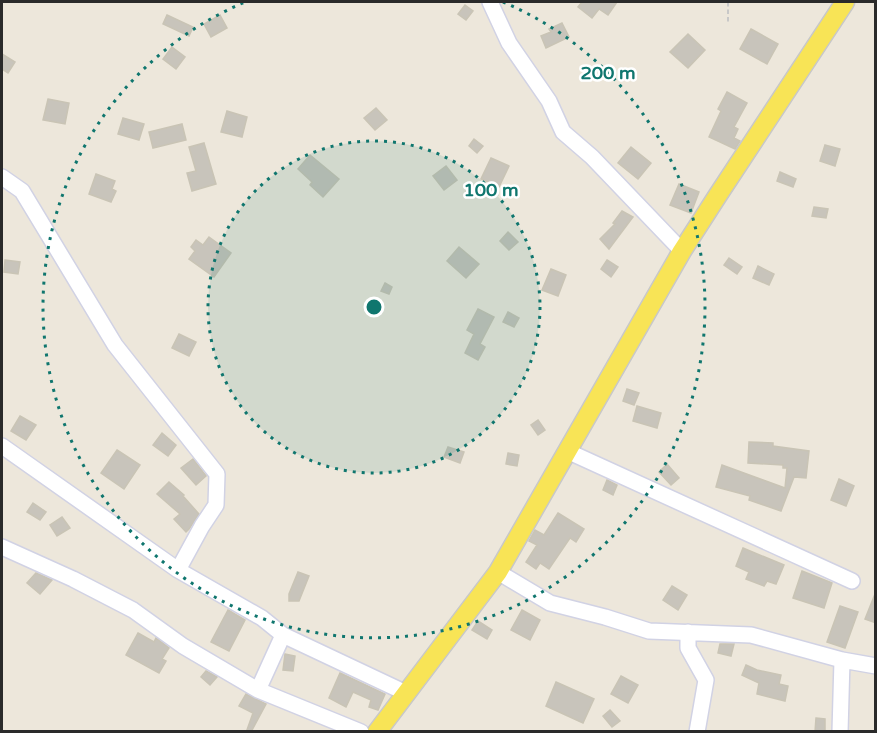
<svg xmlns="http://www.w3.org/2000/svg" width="877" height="733" font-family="'Varela Round',sans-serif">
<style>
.building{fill:#c8c4bb;stroke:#c9c4b5;stroke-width:1.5}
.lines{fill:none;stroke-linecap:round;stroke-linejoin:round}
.minor-casing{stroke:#d1d2e4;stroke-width:18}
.major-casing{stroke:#c8c8c8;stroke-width:21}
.path{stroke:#c8c8c8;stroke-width:2;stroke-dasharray:4.5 3;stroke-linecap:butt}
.minor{stroke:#fff;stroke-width:15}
.major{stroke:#f8e456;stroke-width:18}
.ring{fill:none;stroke:#0f766e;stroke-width:3;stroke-dasharray:3 6}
.centre{fill:#0f766e;stroke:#fff;stroke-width:3}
.ring-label{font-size:18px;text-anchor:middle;font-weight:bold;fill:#0f766e;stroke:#fff;stroke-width:5;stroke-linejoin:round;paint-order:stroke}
</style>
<rect width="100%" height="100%" fill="#ede7db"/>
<!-- building -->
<path class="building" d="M582,2H617L608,15L599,9L592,18L578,7Z
M465,5L473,11L466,20L458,14Z
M167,15L193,27L189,36L163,24Z
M220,15L227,28L211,37L204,24Z
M562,23L569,37L546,48L541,36L551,32L549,29Z
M751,29L778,44L767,64L740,49Z
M688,34L705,50L688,68L670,52Z
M172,47L185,57L176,69L163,59Z
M2,54L15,62L8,73L2,69Z
M727,92L747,103L734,127L738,129L734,138L740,141L735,149L709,137L721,111L718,109Z
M48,99L69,103L65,124L43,120Z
M376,108L387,120L375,130L364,118Z
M227,111L247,117L242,137L221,132Z
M123,118L144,124L139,140L118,134Z
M182,124L186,140L153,148L149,132Z
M474,139L483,146L477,153L469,146Z
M204,143L216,184L192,191L187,173L196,171L189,147Z
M825,145L840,149L835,166L820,161Z
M631,147L651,163L638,179L618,163Z
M310,155L339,179L323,197L310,185L312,182L298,169Z
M491,158L509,166L499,187L481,179Z
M446,166L457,180L444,190L433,176Z
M780,172L796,179L793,187L777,181Z
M96,174L115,181L112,189L116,191L111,202L89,194Z
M679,184L699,192L691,213L670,205Z
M814,207L828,209L826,218L812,216Z
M622,211L633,217L609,249L600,239L615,224L613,223Z
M508,232L518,242L509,250L500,241Z
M209,237L231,253L214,277L189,259L195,251L191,247L196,240L203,245Z
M459,247L479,264L466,278L447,261Z
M729,258L742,267L737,274L724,265Z
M5,260L20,262L18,274L4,272Z
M607,260L618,267L611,277L601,269Z
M758,266L774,274L769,285L753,278Z
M551,269L566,275L558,296L542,290Z
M385,283L392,287L389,294L381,291Z
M478,309L494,317L480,344L485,347L478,360L465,353L474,334L467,330Z
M508,312L519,318L514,327L503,322Z
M179,334L196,342L189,356L172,348Z
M627,389L639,393L634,405L623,401Z
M637,406L661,413L657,428L633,421Z
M20,416L36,425L26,440L11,431Z
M538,420L545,430L538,435L531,425Z
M162,433L176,445L168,456L153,445Z
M749,442L773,443V446L809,451L806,478L794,477L781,511L749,500L750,496L716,487L722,465L785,488L787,468H783V465L748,463Z
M448,447L464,452L460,463L444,457Z
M117,450L140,465L124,489L101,473Z
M508,453L519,455L517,466L506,464Z
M193,459L206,476L196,485L181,468Z
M667,464L679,478L671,485L659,472Z
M839,479L854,486L846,506L831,500Z
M607,480L617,485L613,495L603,490Z
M169,482L184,495L183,496L199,514L189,529L186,532L174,519L180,514L157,494Z
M33,503L46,512L40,520L27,512Z
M558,513L584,529L576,542L570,538L549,569L540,563L536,569L526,562L537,545L529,541L535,530L544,535Z
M62,517L70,528L57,536L50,525Z
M743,548L784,565L776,584L767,581L764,586L746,579L749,572L736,566Z
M802,571L832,583L824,608L793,598Z
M298,572L309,576L299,601H289V594Z
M36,573L52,580L40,594L27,583Z
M672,586L687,595L678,610L663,600Z
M875,594H876V623L865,619Z
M840,606L858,612L845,648L827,642Z
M228,610L245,620L229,651L211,642Z
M522,610L540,620L530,640L511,630Z
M478,621L492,630L487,639L472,630Z
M138,633L154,642L156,638L169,648L162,659L166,661L159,673L126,655Z
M720,644H734L731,656L718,653Z
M285,654L295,656L293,671L283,670Z
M746,665L757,670L781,675L779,684L788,686L785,701L757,694L759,683L742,675Z
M206,671L217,677L210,685L201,677Z
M340,673L385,694L378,710L369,707L371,700L353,692L346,707L329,698Z
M621,676L638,685L628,703L611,694Z
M556,682L594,699L583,723L546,706Z
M246,694L266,704L251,732L247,730L253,713L239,706Z
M610,710L620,721L612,727L603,716Z
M816,718L825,719V732H815Z"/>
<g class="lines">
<!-- minor casing -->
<g class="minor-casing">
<path id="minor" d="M490,2L509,43L549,101L563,132L592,157L682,251
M2,177L22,191L115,345L217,474L216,505L202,526L178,570L262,618L283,635L258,690
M2,446L178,570
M567,451L852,581
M2,547L73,579L133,610L183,646L258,690L361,732
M498,572L550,603L605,617L649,631L751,635L842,660L876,666
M688,632V648L706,680L697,732
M283,635L406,693
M840,732L842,660"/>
</g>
<!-- major casing -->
<g class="major-casing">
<path id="major" d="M377,732L498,572L682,251L718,195L845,2"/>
</g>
<!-- path -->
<path class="path" d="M728,2V23"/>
<!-- minor -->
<use href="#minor" class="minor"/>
<!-- major -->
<use href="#major" class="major"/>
</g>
<!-- distance rings -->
<circle cx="374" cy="307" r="166" fill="#0f766e" fill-opacity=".12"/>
<g class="ring">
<circle cx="374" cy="307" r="166"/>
<path d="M503 2A331 331 0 1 1 245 2"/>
</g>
<circle cx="374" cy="307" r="9" class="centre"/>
<g class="ring-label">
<text x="608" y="79">200 m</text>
<text x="491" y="196">100 m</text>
</g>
<!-- border -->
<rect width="877" height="733" fill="none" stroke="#2a2a2a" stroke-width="6"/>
</svg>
